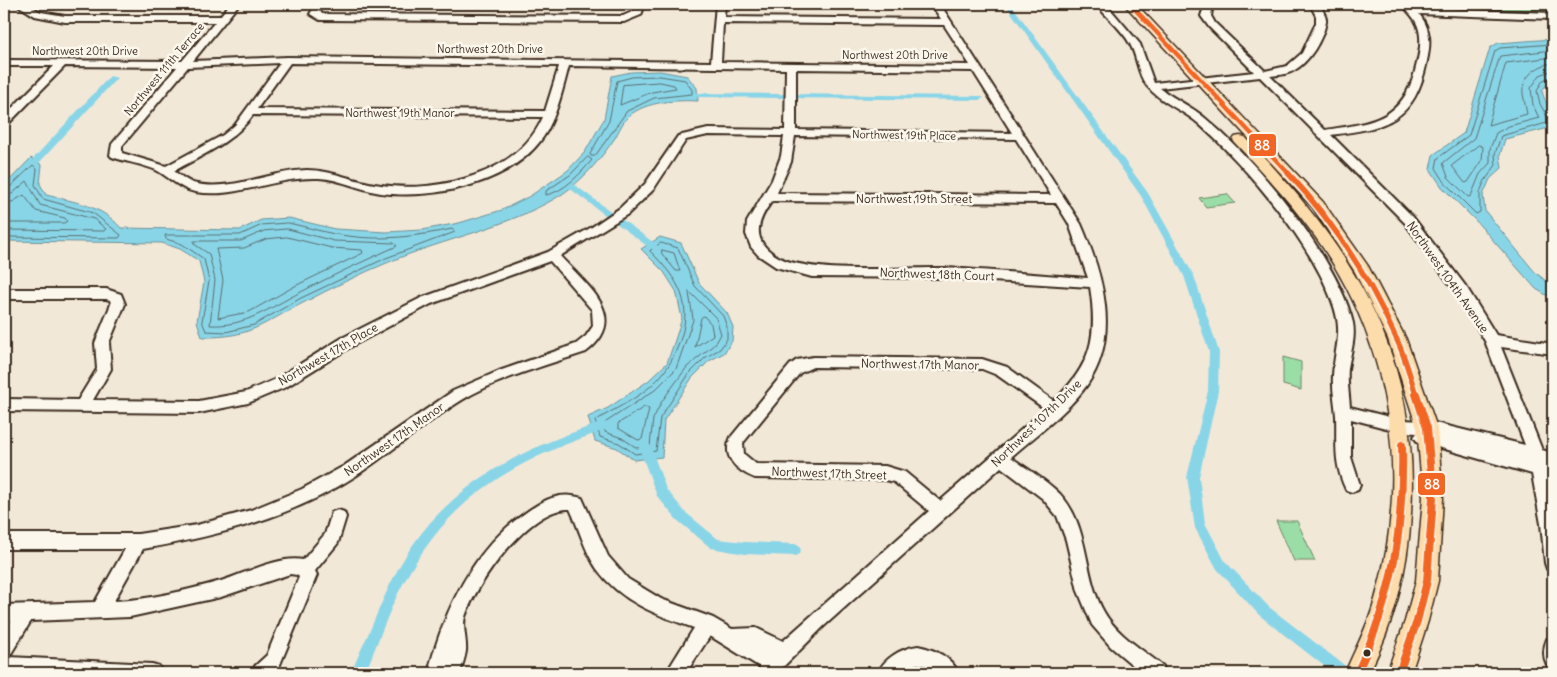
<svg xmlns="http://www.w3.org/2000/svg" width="1557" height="677" font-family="Delius,sans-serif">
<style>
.green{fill:#9bdda7;stroke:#6b8462}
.water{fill:#89d5e8;stroke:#6a9197}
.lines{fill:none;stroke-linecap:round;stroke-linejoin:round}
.shore{stroke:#5a6e6f;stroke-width:1}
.canal{fill:#89d5e8;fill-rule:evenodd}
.minor-casing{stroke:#3b2a1e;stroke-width:4}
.major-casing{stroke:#3b2a1e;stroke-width:3}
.minor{fill:#fbf7ec;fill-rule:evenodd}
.major{fill:#fddcac;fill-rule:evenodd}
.bus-1-far2-casing{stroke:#fbf7ec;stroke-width:7}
.bus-1-far1-casing{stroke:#fbf7ec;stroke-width:9}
.bus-1-casing{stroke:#fbf7ec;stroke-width:11}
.bus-1-far2{stroke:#f26522;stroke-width:4.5}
.bus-1-far1{stroke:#f26522;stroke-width:5.5}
.bus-1{stroke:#f26522;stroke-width:8}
.bus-dot{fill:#3b2a1e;stroke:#fbf7ec;stroke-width:2}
.labels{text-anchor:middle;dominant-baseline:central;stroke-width:5;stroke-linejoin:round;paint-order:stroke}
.far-street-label{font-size:11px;fill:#3b2a1e;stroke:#fbf7ec}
.street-label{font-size:12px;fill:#3b2a1e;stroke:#fbf7ec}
.line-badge{stroke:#fbf7ec;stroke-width:2}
.badge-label{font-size:14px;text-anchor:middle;font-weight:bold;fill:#fff}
</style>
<rect width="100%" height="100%" fill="#f2e8d7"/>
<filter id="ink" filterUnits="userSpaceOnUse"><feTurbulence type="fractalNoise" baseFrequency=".02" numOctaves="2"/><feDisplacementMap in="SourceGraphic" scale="10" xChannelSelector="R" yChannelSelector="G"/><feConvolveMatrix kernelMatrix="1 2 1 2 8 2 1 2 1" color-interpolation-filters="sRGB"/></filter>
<g filter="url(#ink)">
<!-- green -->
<path class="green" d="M1450,4H1553V13L1458,11Z
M1227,194L1235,203L1206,207L1199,198Z
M1283,357L1301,362V390L1283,385Z
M1276,521H1297L1315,561H1294Z"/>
<!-- water -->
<path class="water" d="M1553,39V81L1547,84L1542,91C1545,104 1555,114 1553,127L1505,139L1500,155L1502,168L1490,179L1483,195L1485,211L1534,271L1553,287V299L1536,289L1476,221L1442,187L1430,169L1433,155L1464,133L1490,48L1498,43Z
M660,71L687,76L697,88L698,101C677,100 646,101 629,116C623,121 619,131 615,138C600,160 583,180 561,195C507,228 446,238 389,262C360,274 331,288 303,303C263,323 251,338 202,337L197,321L204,282L199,261L180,249L162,243L4,241V186L31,158L42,165L40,184L46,195C75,202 101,205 121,228L240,230L261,220L289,218L335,229L386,232L422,230L459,223L502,210L530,196L567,171L585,152L604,119L612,76L631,72Z
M660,237L681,243L699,283L727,313L733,327L732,341L724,353L709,361L692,378L664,420L662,457L634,460L617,448L595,441L588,417L608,408L648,381L667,363L675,340L682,318L676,291L664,272L641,249Z"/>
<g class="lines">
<!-- shore -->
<path class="shore" d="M1553,44L1500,48L1495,51L1469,135L1438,158L1436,168L1446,184L1476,214L1480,212V192L1484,182L1496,165L1495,154L1501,136L1550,122L1540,104L1537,91L1543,80L1553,76
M1553,50L1500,56L1474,138L1443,163L1448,177L1468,197L1471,196L1480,174L1490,163V149L1496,133L1509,126L1539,118L1533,105L1531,88L1540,75L1553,70
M1553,57L1506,63L1488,125L1527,114C1526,107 1524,101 1523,94C1521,77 1537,65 1553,63
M660,76L685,80L692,90V94L654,98L627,111L595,156H591L590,154L609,121L617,81L632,77Z
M660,82L674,85L676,88L652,92L620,105L623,85Z
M1479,145L1483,147L1482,161L1468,182L1465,183L1452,166Z
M588,157L592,160C580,174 565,191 546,195V191L570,175Z
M4,189L9,188L33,165L37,169L35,185L43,199L93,213L121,235L119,238L4,237
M4,196L12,194L27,181L40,205L94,219L106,229L104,231L4,230
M4,203L12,202L24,195L36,211L65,218L67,221L64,223H4
M288,223C308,227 328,234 348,236C383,241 418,236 452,229L455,232L386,258L301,298L254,325L226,332L206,331L202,321L209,281L204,259L182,244L166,239L165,235H240L262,225Z
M288,229L334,241L394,243L397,246C364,261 331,276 299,293C269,308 245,327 210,325L215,280L209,254L194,244V241H241L264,231Z
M287,237L332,248L362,250L363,253L295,286L249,312L218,318L223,280L216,249L244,248L266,239Z
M661,243L678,248L695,286L723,316L727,327V339L720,349L706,357L689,374L660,418L656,451L635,454L619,443L600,437L595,421C614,409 637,399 653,384C666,372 672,361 678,346C695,304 679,280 650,251Z
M662,250L674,253L680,271H676L662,254Z
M689,291L716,318L721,334L716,343L687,367L662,401L653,419L650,446L637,448L622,438L605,432L603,424L655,390L676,369L693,320Z
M704,316L711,324L713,335L695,347L701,318Z
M645,407L649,409L642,439L638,440L618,428V424Z"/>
<!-- canal -->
<path class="canal" d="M1005,4H1011L1148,193L1194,276L1219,352L1218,391L1199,477L1205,523L1225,561L1269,607L1348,668L1350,673H1333L1259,615L1217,569L1195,528L1187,477L1208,391L1209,352L1184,276L1141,196Z
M110,76L117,78L39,163H33V159Z
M694,93L980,96L984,98L980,100L697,97L693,95Z
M572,183L657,245L659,247L657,249H651L569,188V184Z
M604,422L608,423L609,426L608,429C516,460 452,494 404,582C388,611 378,643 365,673H351C357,658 364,643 371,628C383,599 395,571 412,546C458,479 530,445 604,422Z
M644,440L648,442L650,445L666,489L685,512L718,539L745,542L795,544L799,546L801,550L799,554L795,556L745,554L711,548L677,520L657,496L638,445L640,442Z"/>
<!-- minor casing -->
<g class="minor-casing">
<path id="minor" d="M16,4H27L41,12L65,16H220L230,4H239L193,61L287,57L711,62L716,4H725L724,17L941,19L931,4H940L1081,224C1103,275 1121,336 1087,385C1067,413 1036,435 1011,457C1027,469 1046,480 1060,494C1090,526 1083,576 1104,612C1117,635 1143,650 1163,666L1165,673H1142L1111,647L1092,625L1078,591L1066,540L1057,516L1043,499L1001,467L823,627L777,673H758L760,667L710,636L686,673H666L694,628C657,615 621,602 597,569C585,552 579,528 570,509C531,506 476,583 465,617C462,626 467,640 466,651C465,658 462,666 460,673H428C444,610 473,548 528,511C545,499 561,491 582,498L608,556L628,579L661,599L713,618L732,629L756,628L783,641L929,511L894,482L885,480L755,478C737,471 721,457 731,437L790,365L797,360L813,357L982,359L1007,367L1054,401C1091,365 1098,338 1090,287L945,278L812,277L776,267L758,255L751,247L746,234L747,222L772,180L781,156L784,136L708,135L686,140L653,190L628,214L560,256C586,285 632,317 586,352C547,365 496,379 462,400C426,422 393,451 357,475C293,517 218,536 143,549L114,601C149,600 188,590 221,581C244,574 280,555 303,560L325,534L332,512L338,510L344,512L346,517L338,543L315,571L317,575L279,667L274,673H253L255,666L267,655L299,577L297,575L290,574L221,597L130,617L31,621L9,657L152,664L159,666L161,673H4V633L11,621H4V605L95,602L125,549H4V534H138L197,525L251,510L302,489L344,466L453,391L499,371L576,344L586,336L593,326L592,310L550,261L431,304L352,346L286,387L248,403L199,413L4,411V399L78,400L97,369L95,343L111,304L110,300L106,299H4V289H106L121,294L125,304L109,343L111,369L93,400L199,401L246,392L276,379L342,338L421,298L548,252L592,227L620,208L645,184L678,136L708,129L785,130L786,69L569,66C563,88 558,111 547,131C517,183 437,200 381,193C360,190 340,179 319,178C277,176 237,199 195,192C180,189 169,177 156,170C142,164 126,162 112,157L110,155L112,144L177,67L65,66L8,124L4,125V116L54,66H4V60L182,61L215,22H65L35,16ZM723,23L944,25L970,65L721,62ZM280,63L235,125L223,135L166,166L122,153V146L188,67ZM290,63L559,66L545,111L257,109ZM796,69L973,71L1012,133L796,130ZM253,115L543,117C518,175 438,193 381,185C355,182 333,170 307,170C270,171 234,191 197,184C189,183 181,176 174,171C203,155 233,142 253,115ZM795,136L1016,139L1051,195L777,193L791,162ZM772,201L1056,203L1069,224L1088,278C1040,275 991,270 943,268C902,267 806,276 775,255C750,239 758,220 772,201ZM813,367L982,369L997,375L1045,409L940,501L905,472L885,466L756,464L744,454L743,443L800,373Z
M316,4H325L320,11L322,14L623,16L634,11L636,4H645L641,15L624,22L320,20L310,14Z
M1096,4H1106L1140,44L1154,83L1254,72L1209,27L1201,16L1205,4H1213L1211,16L1215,23L1265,71L1287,66L1302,53L1316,23V16L1310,4H1319C1322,9 1327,16 1326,22C1323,39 1309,63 1293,71C1286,75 1278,75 1270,76L1325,130C1370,123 1402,121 1415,71C1419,56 1424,37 1416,22C1412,15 1406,10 1402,4H1411L1415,8L1553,13V19L1419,14C1431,29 1431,43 1427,61C1415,121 1387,128 1331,135L1413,217L1467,288L1496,335L1553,344V354L1501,347L1542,450L1553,453V465L1546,464L1553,466V480L1548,478L1553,504V571L1547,569L1545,563L1541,524L1532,474L1417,441L1414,437L1417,433L1401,432L1351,419V457L1360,485L1358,490L1352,492L1346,490C1333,462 1337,445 1336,416C1335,402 1332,389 1333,375C1335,344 1344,333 1332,301C1310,241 1246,166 1199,124C1183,110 1161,103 1147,86C1137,74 1138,58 1130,44C1122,29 1107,18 1096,4ZM1260,77L1405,223L1457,294L1485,341L1525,445L1427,421L1401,420L1350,407C1349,394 1347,382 1348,369C1350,354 1356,339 1353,323C1337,257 1257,161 1205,118C1191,106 1174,99 1160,88Z
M1553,636V668L1547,665C1543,657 1543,648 1547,639Z
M918,646C934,649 953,658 958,673H936L927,666L918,664L910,666L900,673H878C884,658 902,648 918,646Z"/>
</g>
<!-- major casing -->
<g class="major-casing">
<path id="major" d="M1124,4H1136L1323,202L1368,266L1406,339L1437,428L1443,498L1438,581L1428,621L1411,673H1387L1405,621L1416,581L1423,498L1417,428L1388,339L1355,272L1313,208Z
M1240,136L1245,137C1352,248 1421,354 1411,514C1408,569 1394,624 1369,673H1345C1355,649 1367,628 1374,603C1410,481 1393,353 1323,248C1297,209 1266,176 1235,143L1233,140L1235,137Z"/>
</g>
<!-- minor -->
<use href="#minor" class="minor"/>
<!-- major -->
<use href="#major" class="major"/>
<!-- bus-1-far2 casing -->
<g class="bus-1-far2-casing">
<path id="bus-1-far2" d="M1130,4L1289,174"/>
</g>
<!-- bus-1-far1 casing -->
<g class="bus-1-far1-casing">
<path id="bus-1-far1" d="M1288,173C1333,221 1369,277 1396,338C1405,356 1410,376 1416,395"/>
</g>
<!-- bus-1 casing -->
<g class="bus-1-casing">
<path id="bus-1" d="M1357,673C1393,597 1404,528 1402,445
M1399,673L1417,621L1427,581L1433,498L1427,428L1416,394"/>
</g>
<!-- bus-1-far2 -->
<use href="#bus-1-far2" class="bus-1-far2"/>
<!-- bus-1-far1 -->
<use href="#bus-1-far1" class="bus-1-far1"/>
<!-- bus-1 -->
<use href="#bus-1" class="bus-1"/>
</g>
</g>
<!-- markers -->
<circle class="bus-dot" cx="1367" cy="653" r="4.5"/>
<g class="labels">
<!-- far-street labels -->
<g class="far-street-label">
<text x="490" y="49">Northwest 20th Drive</text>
<text x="85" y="51">Northwest 20th Drive</text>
<text x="895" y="55">Northwest 20th Drive</text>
<text transform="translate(164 69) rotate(-50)">Northwest 111th Terrace</text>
<text x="400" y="113">Northwest 19th Manor</text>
<text transform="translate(904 135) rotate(1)">Northwest 19th Place</text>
</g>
<!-- street labels -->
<g class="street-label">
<text x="914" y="198">Northwest 19th Street</text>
<text transform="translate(937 274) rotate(2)">Northwest 18th Court</text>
<text transform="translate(1448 277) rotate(55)">Northwest 104th Avenue</text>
<text transform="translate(328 354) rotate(-30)">Northwest 17th Place</text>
<text transform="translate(920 364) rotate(1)">Northwest 17th Manor</text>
<text transform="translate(1036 423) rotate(-44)">Northwest 107th Drive</text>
<text transform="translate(394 439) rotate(-35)">Northwest 17th Manor</text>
<text transform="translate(829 473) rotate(2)">Northwest 17th Street</text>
</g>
</g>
<g class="line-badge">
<rect x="1248" y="133" width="29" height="24" rx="5" fill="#f26522"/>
<rect x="1417" y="472" width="29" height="24" rx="5" fill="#f26522"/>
</g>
<g class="badge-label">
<text x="1262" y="150">88</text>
<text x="1432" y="489">88</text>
</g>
<!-- margin -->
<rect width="1557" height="677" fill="none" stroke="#fbf7ec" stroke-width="20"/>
<rect x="10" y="10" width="1537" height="657" fill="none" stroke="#3b2a1e" stroke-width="2" filter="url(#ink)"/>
</svg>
